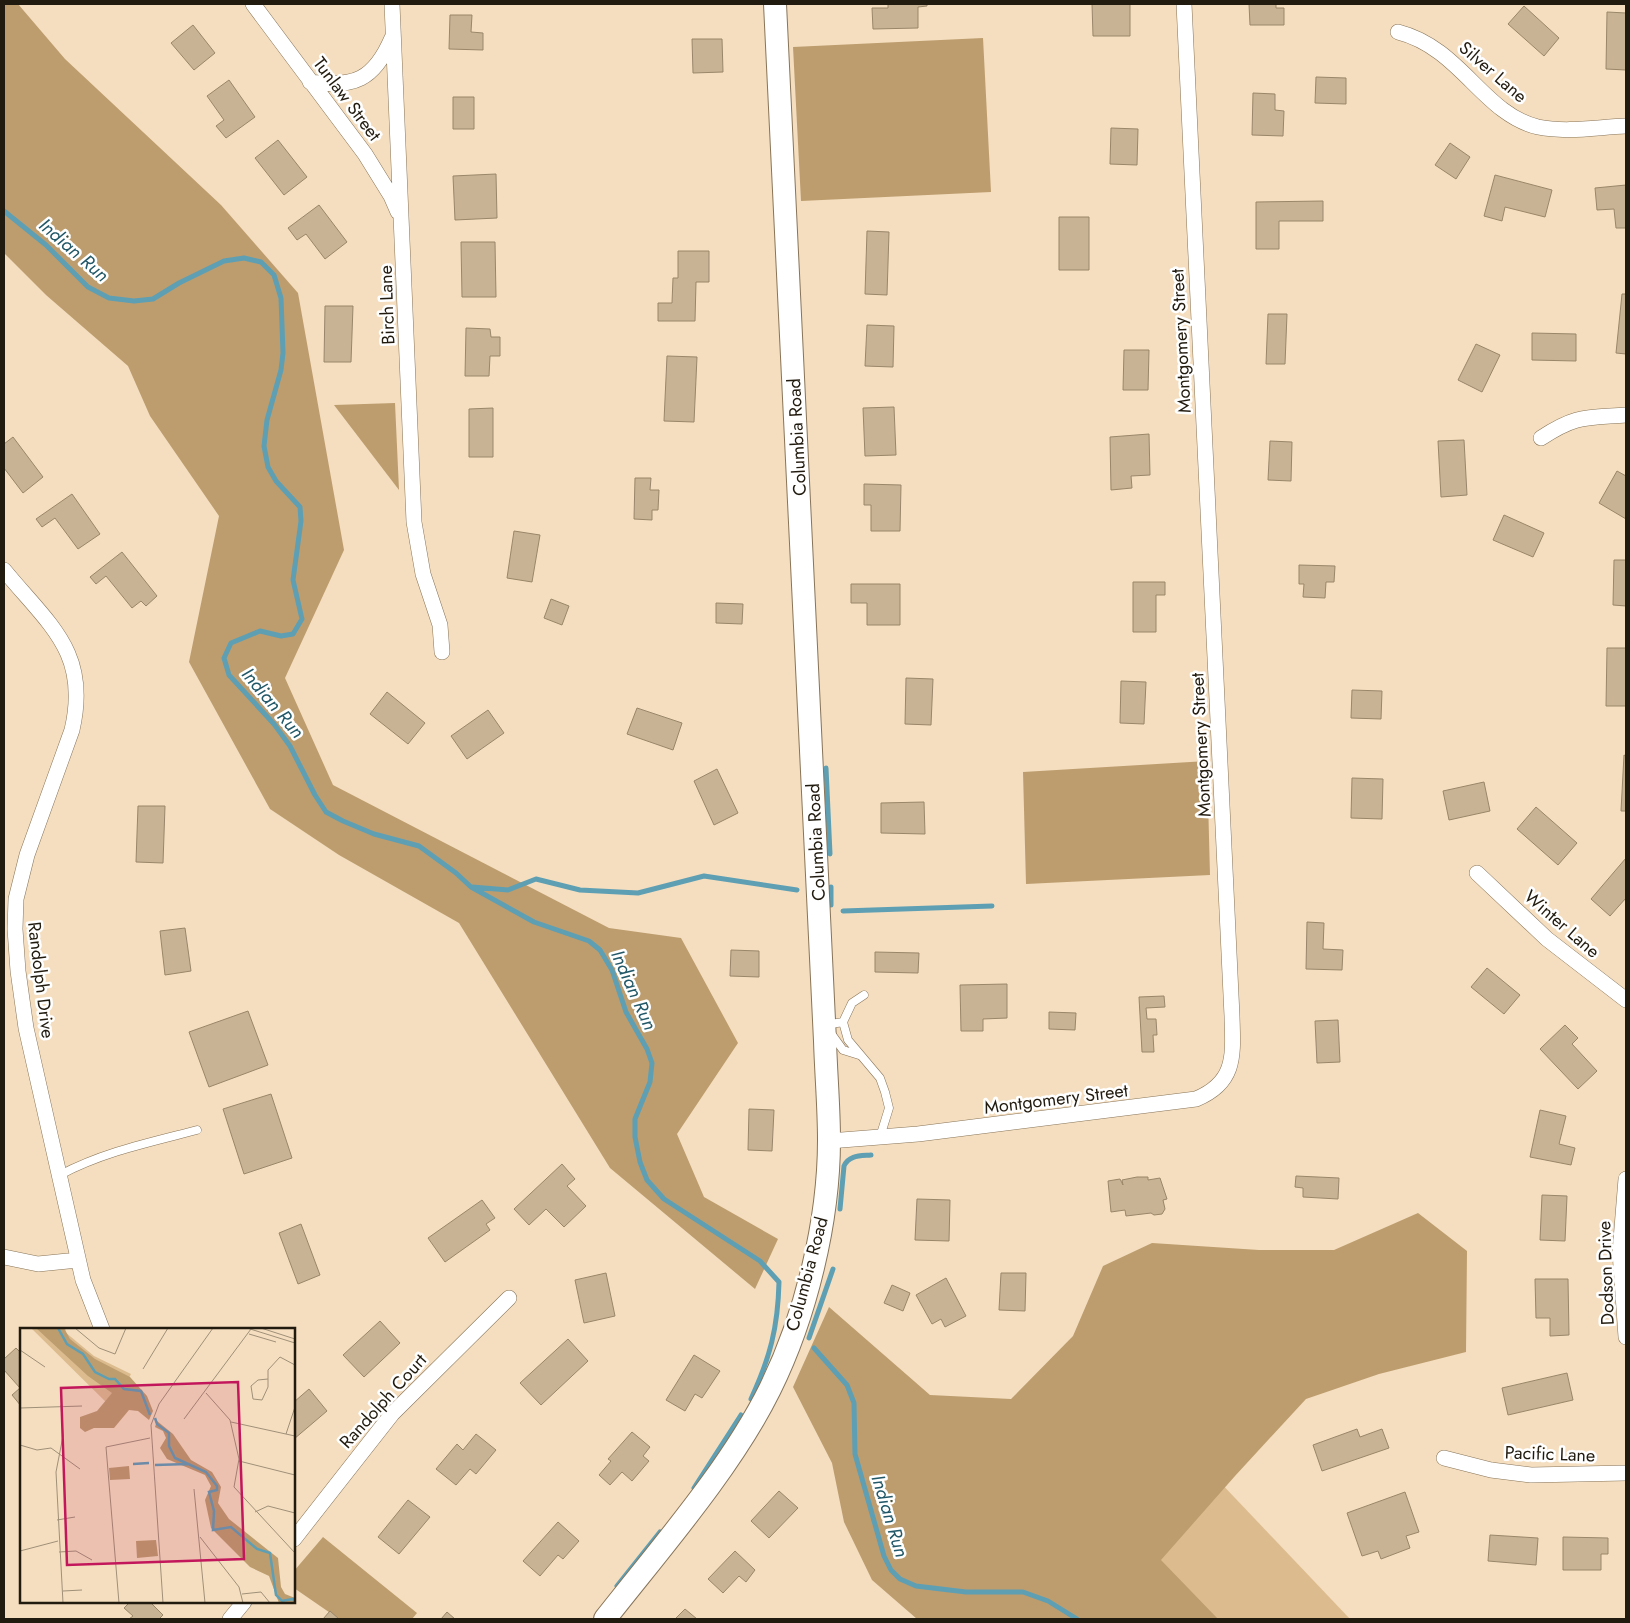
<svg xmlns="http://www.w3.org/2000/svg" width="1630" height="1623" font-family="Jost,sans-serif">
<style>
.green{fill:#dcbc8f}
.forest{fill:#bd9d6e}
.lines{fill:none;stroke-linecap:round;stroke-linejoin:round}
.stream{stroke:#5e9fb4;stroke-width:5}
.building{fill:#c8b395;stroke:#9a8669}
.lane-casing{stroke:#887458;stroke-width:9}
.street-casing{stroke:#887458;stroke-width:16}
.secondary-casing{stroke:#887458;stroke-width:24}
.lane{stroke:#fff;stroke-width:8}
.street{stroke:#fff;stroke-width:15}
.secondary{stroke:#fff;stroke-width:22}
.labels{text-anchor:middle;dominant-baseline:central;stroke-width:5;stroke-linejoin:round;paint-order:stroke}
.street-label{font-size:18px;fill:#211a0e;stroke:#fff}
.water-label{font-size:19px;font-style:italic;fill:#225868;stroke:#fff}
.inset-river{fill:none;stroke:#5e9fb4;stroke-width:2.5}
.inset-road{fill:none;stroke:#a09078;stroke-width:1}
.view{fill:#c2185b;fill-opacity:0.15;stroke:#c2185b;stroke-width:2.5}
.inset-edge{fill:none;stroke:#211a0e;stroke-width:2.5}
</style>
<rect width="100%" height="100%" fill="#f4debf"/>
<!-- green -->
<path class="green" d="M1160,1419L1350,1619H1047Z"/>
<!-- forest -->
<path class="forest" d="M4,4H18L65,59L221,205L298,293L344,550L285,678L333,785L609,928L681,938L738,1043L677,1134L704,1197L778,1239L755,1289L610,1168L459,923L339,855L270,809L189,662L219,516L150,416L128,366L46,295L4,253Z
M983,38L991,192L801,201L793,47Z
M395,403L399,490L334,405Z
M1207,761L1210,875L1026,884L1023,772Z
M1418,1213L1467,1251L1466,1352L1379,1374L1306,1399L1235,1476L1161,1560L1218,1619H917L872,1580L844,1522L832,1463L793,1387L829,1307L930,1395L1011,1399L1073,1336L1103,1266L1152,1243L1259,1250H1334Z
M323,1537L417,1613L412,1619H339L294,1588V1571Z"/>
<g class="lines">
<!-- stream -->
<path class="stream" d="M4,211L46,245L88,287L109,298L134,301L153,299L179,283L224,261L244,258L261,262L274,275L281,298L283,353L281,370L267,420L264,446L268,467L276,481L300,507L301,521L293,580L302,619L293,634L281,636L260,631L231,643L224,658L229,675L274,724L290,746L315,795L326,812L343,821L374,834L419,846L456,873L471,887L534,922L589,941L600,950L612,970L626,1012L647,1049L652,1063L650,1082L635,1119V1137L640,1162L647,1180L664,1199L760,1261L779,1282C778,1327 770,1358 751,1399
M826,768L830,854
M472,887L508,890L536,879L580,890L638,893L704,876L797,890
M831,887V905
M843,911L992,906
M840,1209L844,1166C849,1155 860,1156 871,1155
M809,1338L833,1269
M814,1348L847,1385L854,1403L855,1454L884,1556L891,1570L900,1579L916,1586L966,1592H1023L1048,1601L1077,1619
M694,1488L741,1415
M617,1586L660,1532"/>
</g>
<!-- building -->
<path class="building" d="M888,4H927V6L918,7V28L873,29L872,8H888Z
M1092,4H1130V36H1093Z
M1249,4H1276V8H1284V25H1250Z
M1524,6L1559,38L1544,56L1508,24Z
M1607,12L1626,13V70L1606,69Z
M450,15H472L471,32L483,33V50L449,49Z
M193,25L215,53L194,70L171,43Z
M692,39H722L723,72L693,73Z
M1316,77L1346,78V104L1315,103Z
M229,80L255,117L226,138L216,126L224,120L207,96Z
M1253,93L1275,94V110L1284,111L1283,136L1252,135Z
M453,97H474V129H453Z
M1111,128L1138,129L1137,165L1110,164Z
M278,140L307,177L284,195L255,158Z
M1450,143L1470,157L1456,179L1435,165Z
M496,174L497,218L455,220L453,176Z
M1495,175L1552,190L1545,217L1505,207L1502,221L1484,216Z
M1626,185V228H1616L1614,209L1597,210L1595,188Z
M1323,201V221H1279V249H1256V202Z
M319,205L347,242L325,259L306,234L297,240L288,228Z
M1059,217H1089V270H1059Z
M867,231L889,232L887,295L865,294Z
M461,242H495L496,297H462Z
M678,251H709V282H696L695,321H658V303H672L673,278H678Z
M1622,294H1626V354L1616,353Z
M325,306H353L351,362H324Z
M1268,314H1287L1285,364H1266Z
M867,325L894,326L893,367L865,366Z
M466,328L490,329L491,337H500V356H490L489,376H465Z
M1532,333L1576,334V361L1532,360Z
M1476,344L1500,355L1482,392L1458,380Z
M1124,350H1149L1148,390H1123Z
M667,356L697,357L694,422L664,421Z
M894,407L896,455L865,456L863,408Z
M493,408V457H469V409Z
M1149,434L1150,475L1131,476L1132,488L1111,490L1110,437Z
M13,437L43,477L23,493L4,468V444Z
M1464,440L1467,495L1441,497L1438,441Z
M1270,441L1292,442L1291,481L1268,480Z
M1617,471L1626,476V519L1599,503Z
M635,478H651L650,490H659L658,510H652V520L634,519Z
M864,484L901,485L900,531H871V505H864Z
M72,494L100,534L78,549L55,518L42,527L36,519Z
M1504,515L1544,533L1533,557L1493,540Z
M514,531L540,535L532,582L507,578Z
M122,552L157,596L146,606L141,601L132,608L106,576L96,584L90,577Z
M1614,560H1626V606L1613,605Z
M1299,565L1335,566L1334,582H1326L1325,598L1303,597L1304,584H1299Z
M1133,582H1165V595H1156V632H1133Z
M851,584H900V625H867V603H851Z
M551,599L569,606L562,625L544,618Z
M716,603L743,604L742,624L716,623Z
M1607,648H1626V706H1606Z
M906,678L933,679L931,725L905,724Z
M1121,681L1146,682L1144,724L1120,723Z
M1352,690L1382,691L1381,719L1351,718Z
M387,692L425,723L408,744L370,714Z
M637,708L682,723L673,750L627,734Z
M488,710L504,733L467,759L451,736Z
M1624,755L1626,756V811H1621Z
M717,769L738,813L714,825L694,781Z
M1352,778L1383,779L1382,819L1351,818Z
M1484,782L1490,811L1449,820L1443,791Z
M924,802L925,834L881,833V803Z
M138,806H165L163,863L136,862Z
M1536,807L1577,843L1558,865L1517,829Z
M1626,858V898L1610,916L1591,899Z
M1307,922L1324,923L1323,949L1343,950L1342,970L1306,969Z
M185,928L191,971L165,975L160,931Z
M731,950L759,951V977L730,976Z
M875,952L919,953L918,973L875,972Z
M1487,968L1520,995L1504,1014L1471,987Z
M1007,984V1018L983,1019V1031H961L960,985Z
M1164,996L1165,1007L1146,1008L1147,1019H1156L1157,1035H1153L1154,1052H1142L1139,997Z
M248,1011L268,1065L209,1087L189,1032Z
M1049,1012L1076,1013L1075,1030L1049,1029Z
M1338,1020L1340,1062L1317,1063L1315,1021Z
M1565,1025L1578,1038L1572,1044L1597,1071L1578,1089L1540,1049Z
M271,1094L292,1158L244,1174L223,1109Z
M749,1109L774,1110L772,1151L748,1150Z
M1540,1110L1566,1116L1559,1144L1575,1148L1571,1165L1530,1157Z
M562,1164L575,1179L567,1186L586,1206L564,1227L546,1209L529,1225L514,1209Z
M1296,1176L1339,1178L1338,1199L1303,1197V1188L1295,1187Z
M1137,1177H1148V1180L1160,1178L1167,1199L1163,1200L1165,1209L1162,1214L1154,1215L1151,1213L1126,1216L1125,1210L1111,1212L1108,1181L1120,1179L1123,1185L1122,1180Z
M1542,1195L1567,1196L1565,1241L1540,1240Z
M917,1199L950,1200L949,1241L915,1240Z
M482,1200L495,1218L486,1224L490,1230L445,1262L428,1238Z
M301,1224L320,1275L298,1284L279,1233Z
M606,1273L615,1316L584,1323L575,1280Z
M1001,1273H1026L1025,1311L999,1310Z
M946,1278L966,1316L945,1327L941,1319L932,1324L916,1295Z
M1535,1279H1568L1569,1335L1550,1336V1318H1536Z
M892,1285L910,1293L903,1311L884,1303Z
M380,1321L400,1343L364,1377L343,1355Z
M568,1339L588,1361L541,1405L520,1383Z
M16,1348L21,1353V1406L12,1395L20,1388L4,1370V1359Z
M694,1355L720,1371L702,1398L695,1394L685,1411L666,1400Z
M1567,1373L1573,1400L1508,1415L1502,1388Z
M309,1389L327,1411L294,1439V1402Z
M1357,1429L1360,1437L1382,1429L1389,1448L1322,1471L1313,1445Z
M632,1432L650,1447L643,1456L649,1461L632,1481L622,1472L610,1485L599,1475L611,1461L608,1459Z
M476,1434L496,1450L476,1474L470,1469L456,1485L436,1469L457,1444L463,1450Z
M779,1491L798,1508L769,1538L751,1521Z
M1405,1492L1419,1532L1406,1536L1410,1548L1381,1559L1378,1551L1362,1556L1347,1513Z
M408,1500L430,1517L399,1554L378,1537Z
M558,1522L579,1541L563,1559L558,1555L540,1576L523,1561Z
M1490,1535L1538,1538L1536,1565L1488,1561Z
M1563,1537L1608,1538V1554H1601V1570H1563Z
M735,1551L755,1570L746,1582L739,1576L723,1593L708,1579Z
M130,1602H150L163,1615L159,1619H129L133,1616L124,1608Z
M685,1609L697,1619H675Z
M330,1611L339,1619H323Z
M447,1612L455,1619H441Z"/>
<g class="lines">
<!-- lane casing -->
<g class="lane-casing">
<path id="lane" d="M864,995L852,1003L843,1022L848,1040L880,1078L885,1092L889,1108L880,1137
M843,1022L825,1025L843,1050L859,1055
M60,1175C103,1152 151,1142 197,1130"/>
</g>
<!-- street casing -->
<g class="street-casing">
<path id="street" d="M253,4L365,154L391,196L398,212
M392,4L414,522L423,574L440,625L442,652
M1398,32C1461,48 1483,114 1538,127C1567,133 1598,127 1626,126
M310,82C354,88 374,80 392,38
M1541,438C1576,415 1585,418 1626,415
M4,570C49,625 90,652 72,730L27,855L16,899L15,929L18,971L26,1028L83,1280L102,1329
M1477,873L1547,939L1626,1000
M829,1141L918,1134L1196,1099C1237,1082 1233,1054 1232,1016L1184,4
M1626,1179L1620,1252L1626,1337
M4,1257L38,1264L78,1260
M1444,1458L1491,1470L1531,1475L1626,1473
M294,1539L392,1414L509,1298
M230,1619L244,1602"/>
</g>
<!-- secondary casing -->
<g class="secondary-casing">
<path id="secondary" d="M605,1619C660,1549 731,1468 770,1389C806,1316 829,1221 829,1140C829,1107 826,1074 825,1041L775,4"/>
</g>
<!-- lane -->
<use href="#lane" class="lane"/>
<!-- street -->
<use href="#street" class="street"/>
<!-- secondary -->
<use href="#secondary" class="secondary"/>
</g>
<g class="labels">
<!-- street labels -->
<g class="street-label">
<text transform="translate(1493 72) rotate(41)">Silver Lane</text>
<text transform="translate(347 99) rotate(53)">Tunlaw Street</text>
<text transform="translate(387 305) rotate(-92)">Birch Lane</text>
<text transform="translate(1181 341) rotate(-93)">Montgomery Street</text>
<text transform="translate(797 437) rotate(-93)">Columbia Road</text>
<text transform="translate(1201 745) rotate(-93)">Montgomery Street</text>
<text transform="translate(816 842) rotate(-93)">Columbia Road</text>
<text transform="translate(1562 924) rotate(41)">Winter Lane</text>
<text transform="translate(41 980) rotate(83)">Randolph Drive</text>
<text transform="translate(1056 1099) rotate(-7)">Montgomery Street</text>
<text transform="translate(1606 1273) rotate(-92)">Dodson Drive</text>
<text transform="translate(807 1274) rotate(-75)">Columbia Road</text>
<text transform="translate(383 1401) rotate(-48)">Randolph Court</text>
<text transform="translate(1550 1454) rotate(2)">Pacific Lane</text>
</g>
<!-- water labels -->
<g class="water-label">
<text transform="translate(74 250) rotate(41)">Indian Run</text>
<text transform="translate(273 703) rotate(50)">Indian Run</text>
<text transform="translate(634 990) rotate(66)">Indian Run</text>
<text transform="translate(890 1516) rotate(73)">Indian Run</text>
</g>
</g>
<!-- overview -->
<g transform="translate(20 1328)">
<rect width="275" height="275" fill="#f4debf"/>
<path d="M11,0H46L45,4L74,28L111,46L93,81Z" fill="#dcbc8f"/>
<path d="M16,0H44L50,11L75,31L110,49L127,68L133,83L129,92L118,83L109,82L94,100H74L65,104L60,100V89L77,83L92,65L68,48ZM137,93L153,106L171,132L192,144L201,159L198,175L209,191L258,230L261,259L265,266L275,270V275H259L249,248L230,239L191,200L185,172L191,158L185,147L147,131L140,120L146,110L143,103L135,99ZM109,138L110,151L90,152L89,140ZM136,212L138,228L117,230L116,213Z" fill="#bd9d6e"/>
<path class="inset-river" d="M38,0L47,16L63,26L75,44L89,51H95L104,61L121,63L130,87M135,90L137,96L149,105V118L155,130L186,144L197,158V162L189,164L194,183L193,202L211,199L237,221L250,225L256,267L262,273L273,271L275,275M113,136L129,135M135,137L168,136"/>
<path class="inset-road" d="M55,0L79,20L95,26L106,0M227,0L275,15M241,0L275,11M229,6L256,14M0,22L25,39M123,41L148,0M248,51L238,52L231,58L233,71L242,72L248,59V42L260,29L275,37M186,65L210,92L219,131L214,159L275,225M41,77L43,108L36,144L43,275M0,80L62,78M164,91L231,1M211,94L275,108M266,106L275,79M0,117L17,122L31,120L60,141M219,133L275,147M174,161L185,275M235,184L248,178L275,185M37,192L55,189M180,209L219,259L223,275M0,223L38,213M39,224L56,223L72,232M43,263L62,262M222,266L241,264L250,275M99,275L86,119L130,110M143,275L131,97L139,76L193,0"/>
<path class="view" d="M218,54L224,231L47,237L41,60Z"/>
<rect width="275" height="275" class="inset-edge"/>
</g>
<!-- border -->
<rect width="1630" height="1623" fill="none" stroke="#211a0e" stroke-width="10"/>
</svg>
